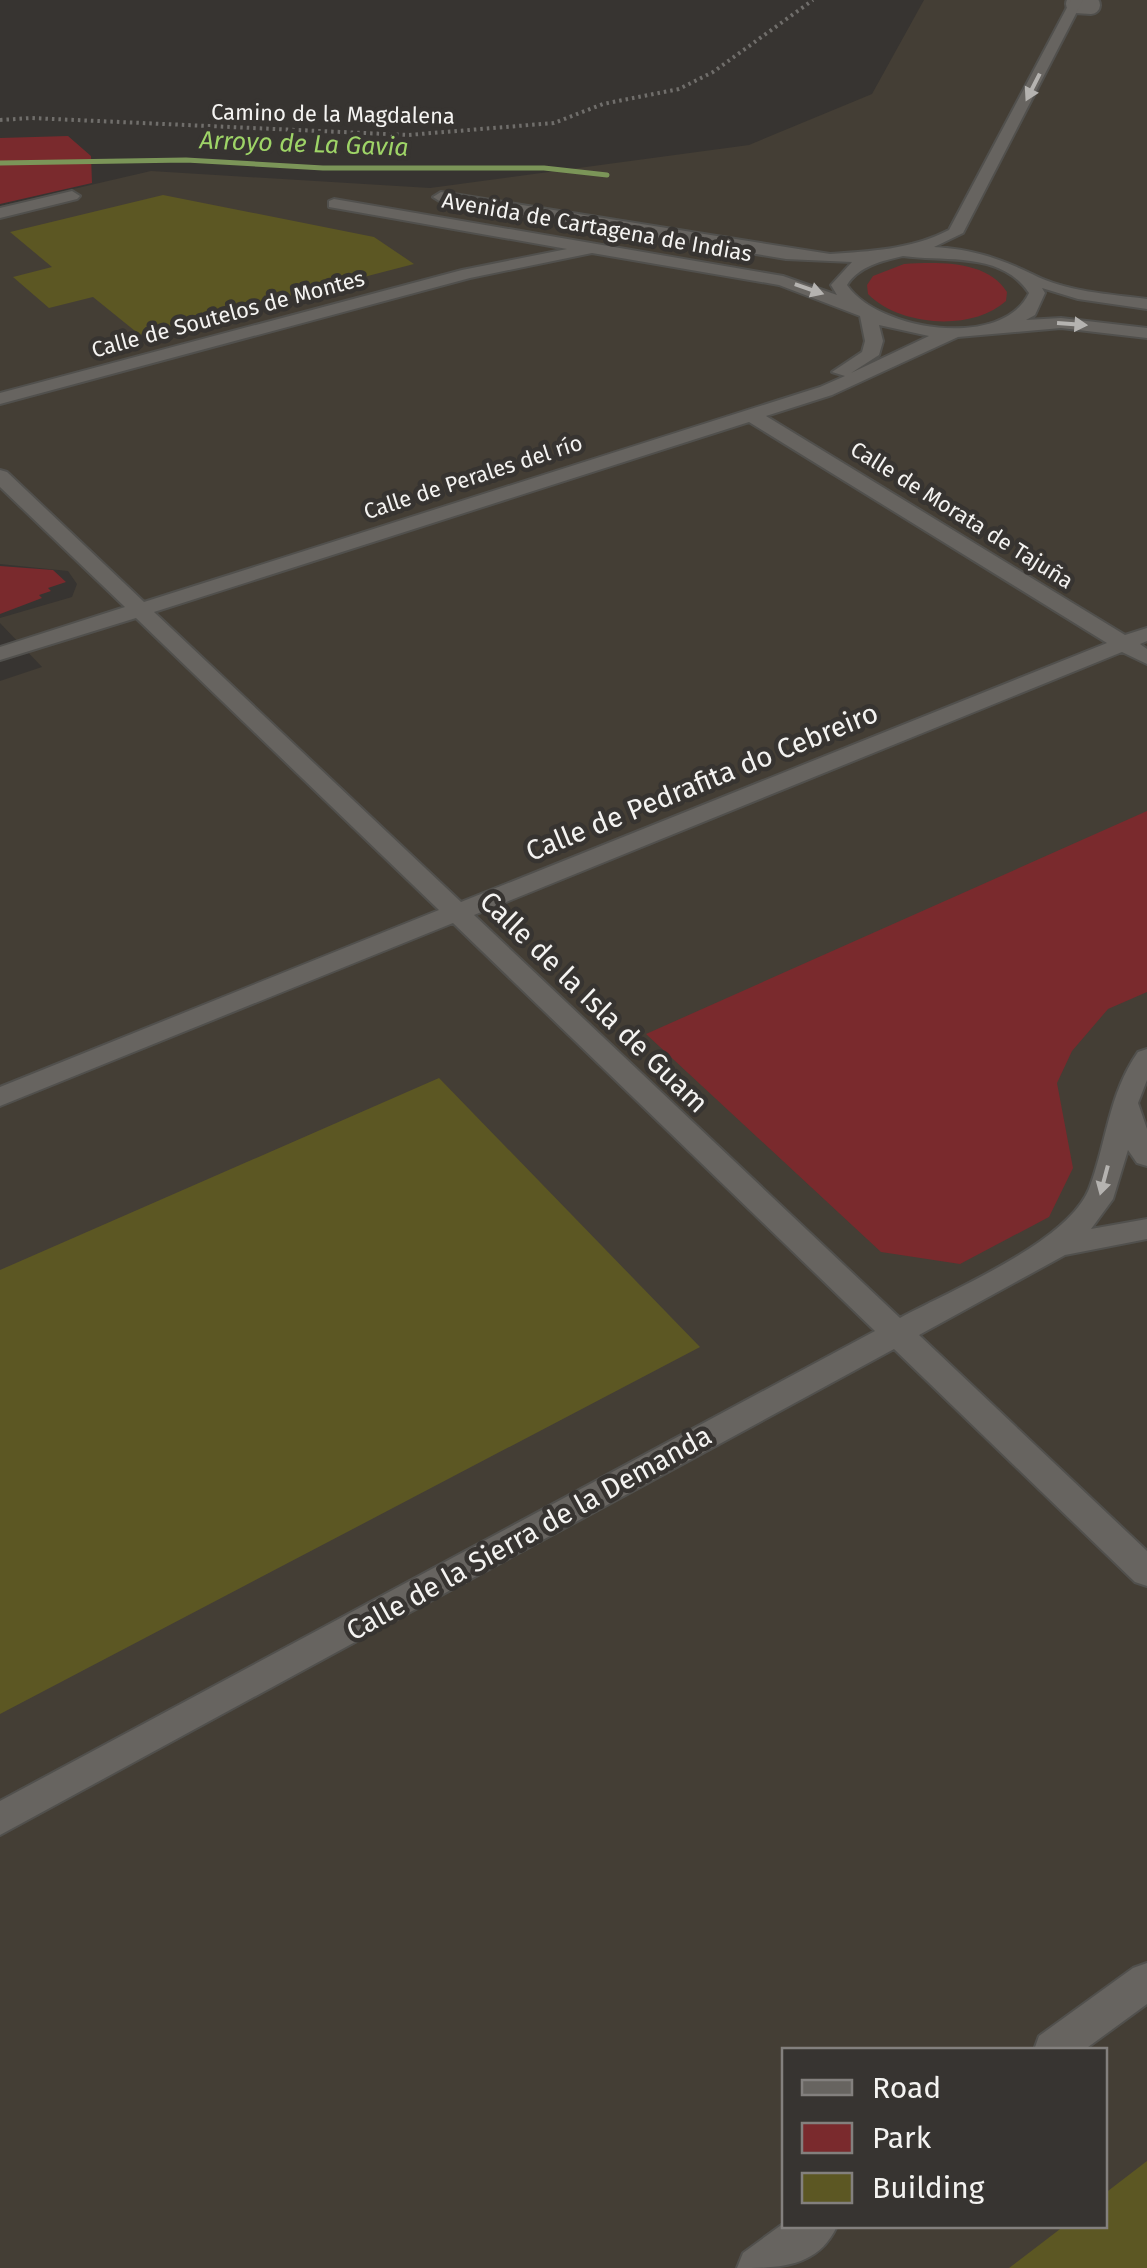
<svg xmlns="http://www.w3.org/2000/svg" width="1147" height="2268" font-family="'Fira Sans',sans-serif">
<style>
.built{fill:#443e35;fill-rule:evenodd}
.green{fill:#7a2a2d}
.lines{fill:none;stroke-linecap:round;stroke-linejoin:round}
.stream{stroke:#7b9558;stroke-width:5}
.building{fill:#5c5723}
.service-casing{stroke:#51504d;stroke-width:22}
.minor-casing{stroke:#51504d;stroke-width:4}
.path{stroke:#706e6b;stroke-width:4;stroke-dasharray:2.5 4;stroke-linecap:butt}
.service{stroke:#676460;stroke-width:18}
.minor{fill:#676460;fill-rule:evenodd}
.oneway{fill:#b5b3b0}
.labels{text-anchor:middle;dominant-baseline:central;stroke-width:9;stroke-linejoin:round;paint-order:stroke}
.far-street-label{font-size:22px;fill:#f4f3f1;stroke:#373431}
.far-water-label{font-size:25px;font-style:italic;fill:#9ed467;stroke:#373431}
.street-label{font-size:28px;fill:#f4f3f1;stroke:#373431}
</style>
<rect width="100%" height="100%" fill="#373431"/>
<!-- built -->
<path class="built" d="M924,0H1147V2268H0V681L42,667L0,623V618L72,597L77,584L68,571L0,564V206L151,171L430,188L749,145L872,94ZM784,2050H1104V2226H784Z"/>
<!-- green -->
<path class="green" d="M68,136L91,156L92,183L0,204V138Z
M904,264C938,262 987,260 1007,292L1006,301C972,332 899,326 868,294L867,285L873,276Z
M0,566L53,570L66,582L48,588L51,591L39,595L42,598L0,614Z
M1147,811V992L1108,1009L1072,1051L1057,1083L1073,1168L1049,1217L960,1264L881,1252L646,1034Z"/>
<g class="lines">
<!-- stream -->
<path class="stream" d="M0,163L186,160L323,168H544L607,175"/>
</g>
<!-- building -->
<path class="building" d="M163,195L374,237L414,264L140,335L93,297L49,308L13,277L52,267L10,232Z
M439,1078L700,1347L0,1714V1270Z
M1147,2161V2268H1009L1064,2226H1104V2194Z"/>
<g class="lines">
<!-- service casing -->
<g class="service-casing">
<path id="service" d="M1075,4L1091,5"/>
</g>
<!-- minor casing -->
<g class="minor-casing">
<path id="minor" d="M1071,0H1083L963,233L934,247C971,249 999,258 1032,274C1066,292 1110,294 1147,299V309L1078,299L1042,288L1045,293L1035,315L1026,320L1061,318L1147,328V338L1061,328L958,337L832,395L766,416L1125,635L1147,628V641L1140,644L1147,649V664L1122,652L474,915L900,1318C951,1290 1067,1243 1089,1189C1107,1142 1108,1095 1138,1052L1147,1049V1080L1138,1103L1147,1129V1166L1137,1163L1128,1150L1113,1199L1091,1229L1147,1219V1239L1065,1255L919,1335L1147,1551V1586L1135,1582L894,1349L0,1835V1801L875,1331L453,923L0,1106V1087L439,910L136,618L0,660V647L125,607L0,487V470L7,472L144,602L820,387L845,376L832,372L862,352L865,341L860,316L779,285L592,253L470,278L0,404V393L462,270L567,249L329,207V201L334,199L783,276L837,295L831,285L852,262L786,259L441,202L433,197L441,192L830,254C871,251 910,250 949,230ZM903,256C945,262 1001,251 1029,293C1003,350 878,331 847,285C859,266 882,261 903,256ZM879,325L929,336L851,373L879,355L883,341ZM749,422L1107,643L461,902L154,612Z
M72,191L80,196L77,199L0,218V208Z
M1147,1963V2004L1084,2050H1034L1039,2036L1133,1968Z
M784,2223L837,2226C818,2268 778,2268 737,2268L743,2253Z"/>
</g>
<!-- path -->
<path class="path" d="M0,120L31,118L408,135L554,123L603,104L679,89L713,72L813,0"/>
<!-- service -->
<use href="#service" class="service"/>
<!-- minor -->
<use href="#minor" class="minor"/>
</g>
<!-- one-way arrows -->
<defs><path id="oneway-solid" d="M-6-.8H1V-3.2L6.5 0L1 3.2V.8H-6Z" transform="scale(2.5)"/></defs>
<g class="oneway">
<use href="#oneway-solid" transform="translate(1033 87) rotate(117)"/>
<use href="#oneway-solid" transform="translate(809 289) rotate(19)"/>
<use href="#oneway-solid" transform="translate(1072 324) rotate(4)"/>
<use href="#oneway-solid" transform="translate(1104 1180) rotate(105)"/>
</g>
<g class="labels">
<!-- far-street labels -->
<g class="far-street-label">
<text transform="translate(333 114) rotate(1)">Camino de la Magdalena</text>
<text transform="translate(597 227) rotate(10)">Avenida de Cartagena de Indias</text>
<text transform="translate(228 314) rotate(-15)">Calle de Soutelos de Montes</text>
<text transform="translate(473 477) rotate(-18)">Calle de Perales del río</text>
<text transform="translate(962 515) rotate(32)">Calle de Morata de Tajuña</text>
</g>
<!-- far-water labels -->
<g class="far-water-label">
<text transform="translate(304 144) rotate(2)">Arroyo de La Gavia</text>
</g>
<!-- street labels -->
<g class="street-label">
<text transform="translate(702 782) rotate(-22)">Calle de Pedrafita do Cebreiro</text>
<text transform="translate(594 1002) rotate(44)">Calle de la Isla de Guam</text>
<text transform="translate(529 1533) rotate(-29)">Calle de la Sierra de la Demanda</text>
</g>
</g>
<!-- legend -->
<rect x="782" y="2048" width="325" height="180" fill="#373431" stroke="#83807e" stroke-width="2.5"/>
<rect x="802" y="2080" width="50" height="15" fill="#676460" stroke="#83807e" stroke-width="2.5"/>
<text x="872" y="2098" font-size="30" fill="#f4f3f1">Road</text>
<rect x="802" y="2123" width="50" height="30" fill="#7a2a2d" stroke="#83807e" stroke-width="2.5"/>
<text x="872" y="2148" font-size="30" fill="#f4f3f1">Park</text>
<rect x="802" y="2173" width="50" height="30" fill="#5c5723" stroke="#83807e" stroke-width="2.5"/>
<text x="872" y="2198" font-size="30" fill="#f4f3f1">Building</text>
</svg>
